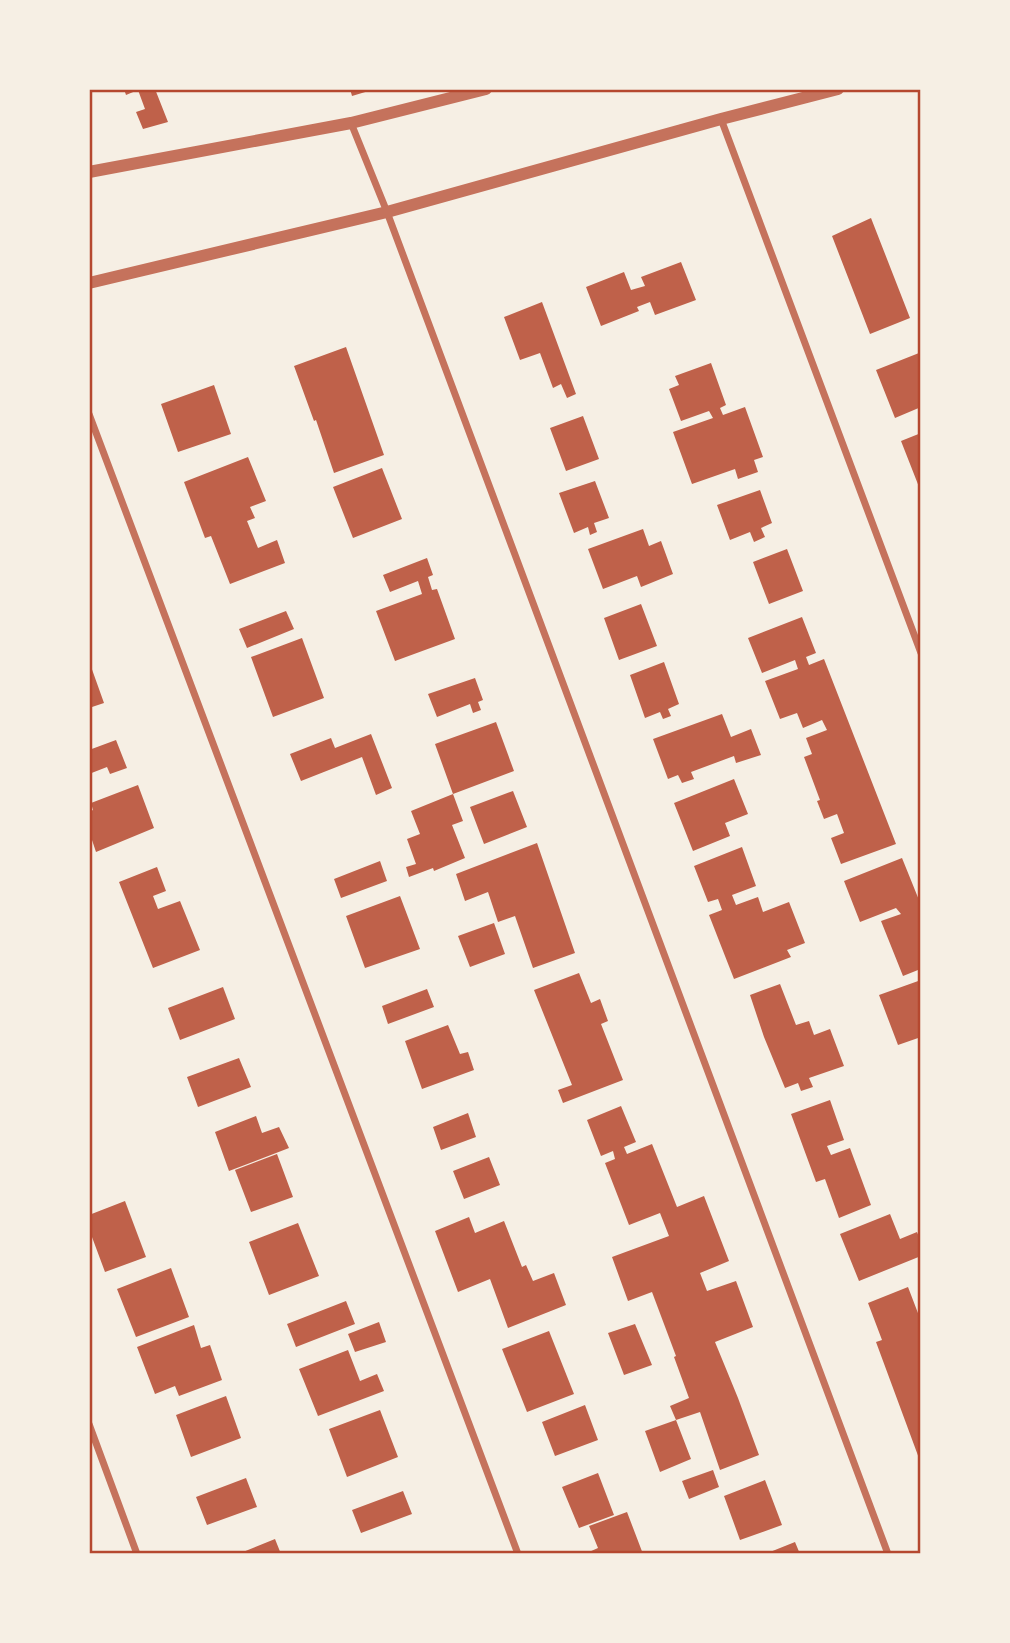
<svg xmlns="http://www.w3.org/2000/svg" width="1010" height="1643" font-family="Montserrat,sans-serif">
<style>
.building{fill:#bf614a}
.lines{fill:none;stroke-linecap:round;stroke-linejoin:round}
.minor{stroke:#c5725c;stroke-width:7}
.tertiary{stroke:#c5725c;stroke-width:12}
.neatline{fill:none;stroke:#b5482f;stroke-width:2.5}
</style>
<rect width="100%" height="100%" fill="#f6efe4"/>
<!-- building -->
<path class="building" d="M124,89H155L168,122L143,129L136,112L145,109L138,90L126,95Z
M350,89H372V90L352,96Z
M871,218L910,318L870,334L832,236Z
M681,262L696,300L655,315L650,302L637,307L639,311L601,326L586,287L624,272L631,290L645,286L641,277Z
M542,302L576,394L567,398L561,384L553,388L540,353L520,360L504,317Z
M346,347L384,455L334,473L316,420L314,421L294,366Z
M919,353L921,359V407L895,418L876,370Z
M711,363L726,405L720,408L723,415L745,407L763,457L754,460L758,472L738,479L735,469L692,484L673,432L713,418L709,411L681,421L669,389L679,385L675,376Z
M214,385L231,434L178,452L161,404Z
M583,416L599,459L566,471L550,428Z
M921,433V492L901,441Z
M248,457L266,501L250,507L255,518L247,521L258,548L277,540L285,563L230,584L211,536L205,538L184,482Z
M382,468L402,519L353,538L333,487Z
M595,481L609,518L594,523L597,532L590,535L588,527L574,533L559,493Z
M760,490L772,523L761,528L765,537L754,542L750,532L730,540L717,505Z
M643,529L649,546L661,541L673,574L641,587L637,576L603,589L588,549Z
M787,549L803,591L769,604L753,562Z
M427,558L433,575L428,577L432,590L437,589L455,639L395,661L376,611L422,594L418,581L390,592L383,575Z
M641,604L657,646L619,660L604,618Z
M286,611L294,629L247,648L239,629Z
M802,617L816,653L806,657L809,665L824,659L896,844L841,864L831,838L844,833L837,814L824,819L817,801L820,800L804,757L812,754L806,738L827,730L822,720L803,728L797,713L780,719L765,681L798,669L795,660L762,673L748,638Z
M302,638L324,698L273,717L251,657Z
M89,661L104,703L89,708Z
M664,662L679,704L668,709L671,716L663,719L660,712L645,718L630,675Z
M475,678L483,700L478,702L481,710L473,713L470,704L437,717L428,694Z
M722,714L731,737L751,729L761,755L736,763L734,756L691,772L694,779L682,783L678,775L668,779L653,739Z
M496,722L514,771L453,794L463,821L452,825L465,858L434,871L433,868L409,877L406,867L416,864L407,839L420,834L411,811L453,794L435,744Z
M371,734L392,788L376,795L362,757L301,781L290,754L331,738L335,748Z
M116,740L127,768L110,774L107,767L89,774V750Z
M734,779L748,814L725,823L730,836L693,851L674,803Z
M138,785L154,828L96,852L89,831V812L93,810L91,803Z
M513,791L527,827L484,844L470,807Z
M537,843L575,953L533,968L515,916L498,922L488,892L465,901L456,874Z
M742,847L756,886L732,895L736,905L758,897L763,912L789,902L805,943L787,950L791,957L734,979L709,915L722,910L718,899L708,902L694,866Z
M902,858L921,905L920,977L918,970L903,976L881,921L901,914L896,908L860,922L844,881Z
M380,861L387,881L341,898L334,879Z
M157,867L166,891L153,896L158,909L180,901L200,950L153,968L119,882Z
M400,896L420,949L365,968L346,916Z
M494,923L505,954L470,967L458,936Z
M579,973L591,1003L600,999L608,1021L601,1024L623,1080L563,1103L558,1090L572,1085L534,990Z
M921,980V1037L898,1045L879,995Z
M780,984L796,1025L809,1021L814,1035L830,1029L844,1066L809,1078L813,1087L801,1091L798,1083L785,1088L764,1037L750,995Z
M223,987L235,1019L180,1040L168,1008Z
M427,989L434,1007L388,1024L382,1006Z
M448,1025L460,1054L468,1052L474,1070L422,1089L405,1041Z
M239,1058L251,1087L198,1107L187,1077Z
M830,1100L844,1140L827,1146L831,1155L850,1148L871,1205L839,1218L825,1179L816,1182L791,1114Z
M621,1106L636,1142L624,1147L627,1154L652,1144L677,1207L704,1196L729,1261L700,1273L707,1291L736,1281L753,1327L715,1342L738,1398L759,1455L720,1470L700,1412L676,1420L670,1406L689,1398L674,1357L676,1356L652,1292L628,1301L612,1257L669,1236L660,1213L629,1225L605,1163L615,1159L613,1151L601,1156L587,1120Z
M468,1113L476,1137L441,1150L433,1127Z
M256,1116L262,1133L279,1127L289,1148L229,1171L215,1132Z
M277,1154L293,1197L251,1212L235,1170Z
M489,1157L500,1185L464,1199L453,1171Z
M125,1201L146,1257L105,1272L89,1229V1215Z
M890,1214L900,1239L917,1232L921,1242V1256L859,1281L840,1234Z
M469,1217L475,1233L504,1221L522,1267L526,1265L533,1281L554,1273L566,1305L508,1328L490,1279L458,1292L435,1231Z
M298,1223L319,1276L269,1295L249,1242Z
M171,1268L189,1317L136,1337L117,1289Z
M908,1287L921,1321L920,1461L876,1342L882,1340L868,1303Z
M346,1301L355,1324L296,1347L287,1324Z
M379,1322L386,1342L355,1352L348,1334Z
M635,1324L652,1365L624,1375L608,1333Z
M194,1325L201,1348L210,1345L222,1380L179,1396L175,1386L155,1394L137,1347Z
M549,1331L574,1394L527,1412L502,1349Z
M348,1350L360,1381L377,1374L384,1391L318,1416L299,1369Z
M226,1396L241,1438L191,1457L176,1415Z
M585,1405L598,1440L555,1456L542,1422Z
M380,1410L398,1457L347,1477L329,1429Z
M676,1420L691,1459L660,1472L645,1431Z
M713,1470L719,1487L689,1499L682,1481Z
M598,1473L614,1515L579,1528L562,1487Z
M246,1478L257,1507L207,1525L196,1497Z
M765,1480L782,1525L740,1540L724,1496Z
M403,1491L412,1514L361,1533L352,1510Z
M627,1512L643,1554H590L589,1552L598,1548L589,1526Z
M275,1539L281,1554H238Z
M795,1542L800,1554H765Z"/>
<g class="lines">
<!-- minor -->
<path class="minor" d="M721,119L921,653
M351,123L387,212L888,1554
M89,414L518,1554
M89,1424L137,1554"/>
<!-- tertiary -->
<path class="tertiary" d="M89,172L351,123L486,89
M89,283L387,212L721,119L838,89"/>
</g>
<!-- border -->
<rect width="1010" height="1643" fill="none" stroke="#f6efe4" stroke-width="182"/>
<rect x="91" y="91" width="828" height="1461" class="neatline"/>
</svg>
